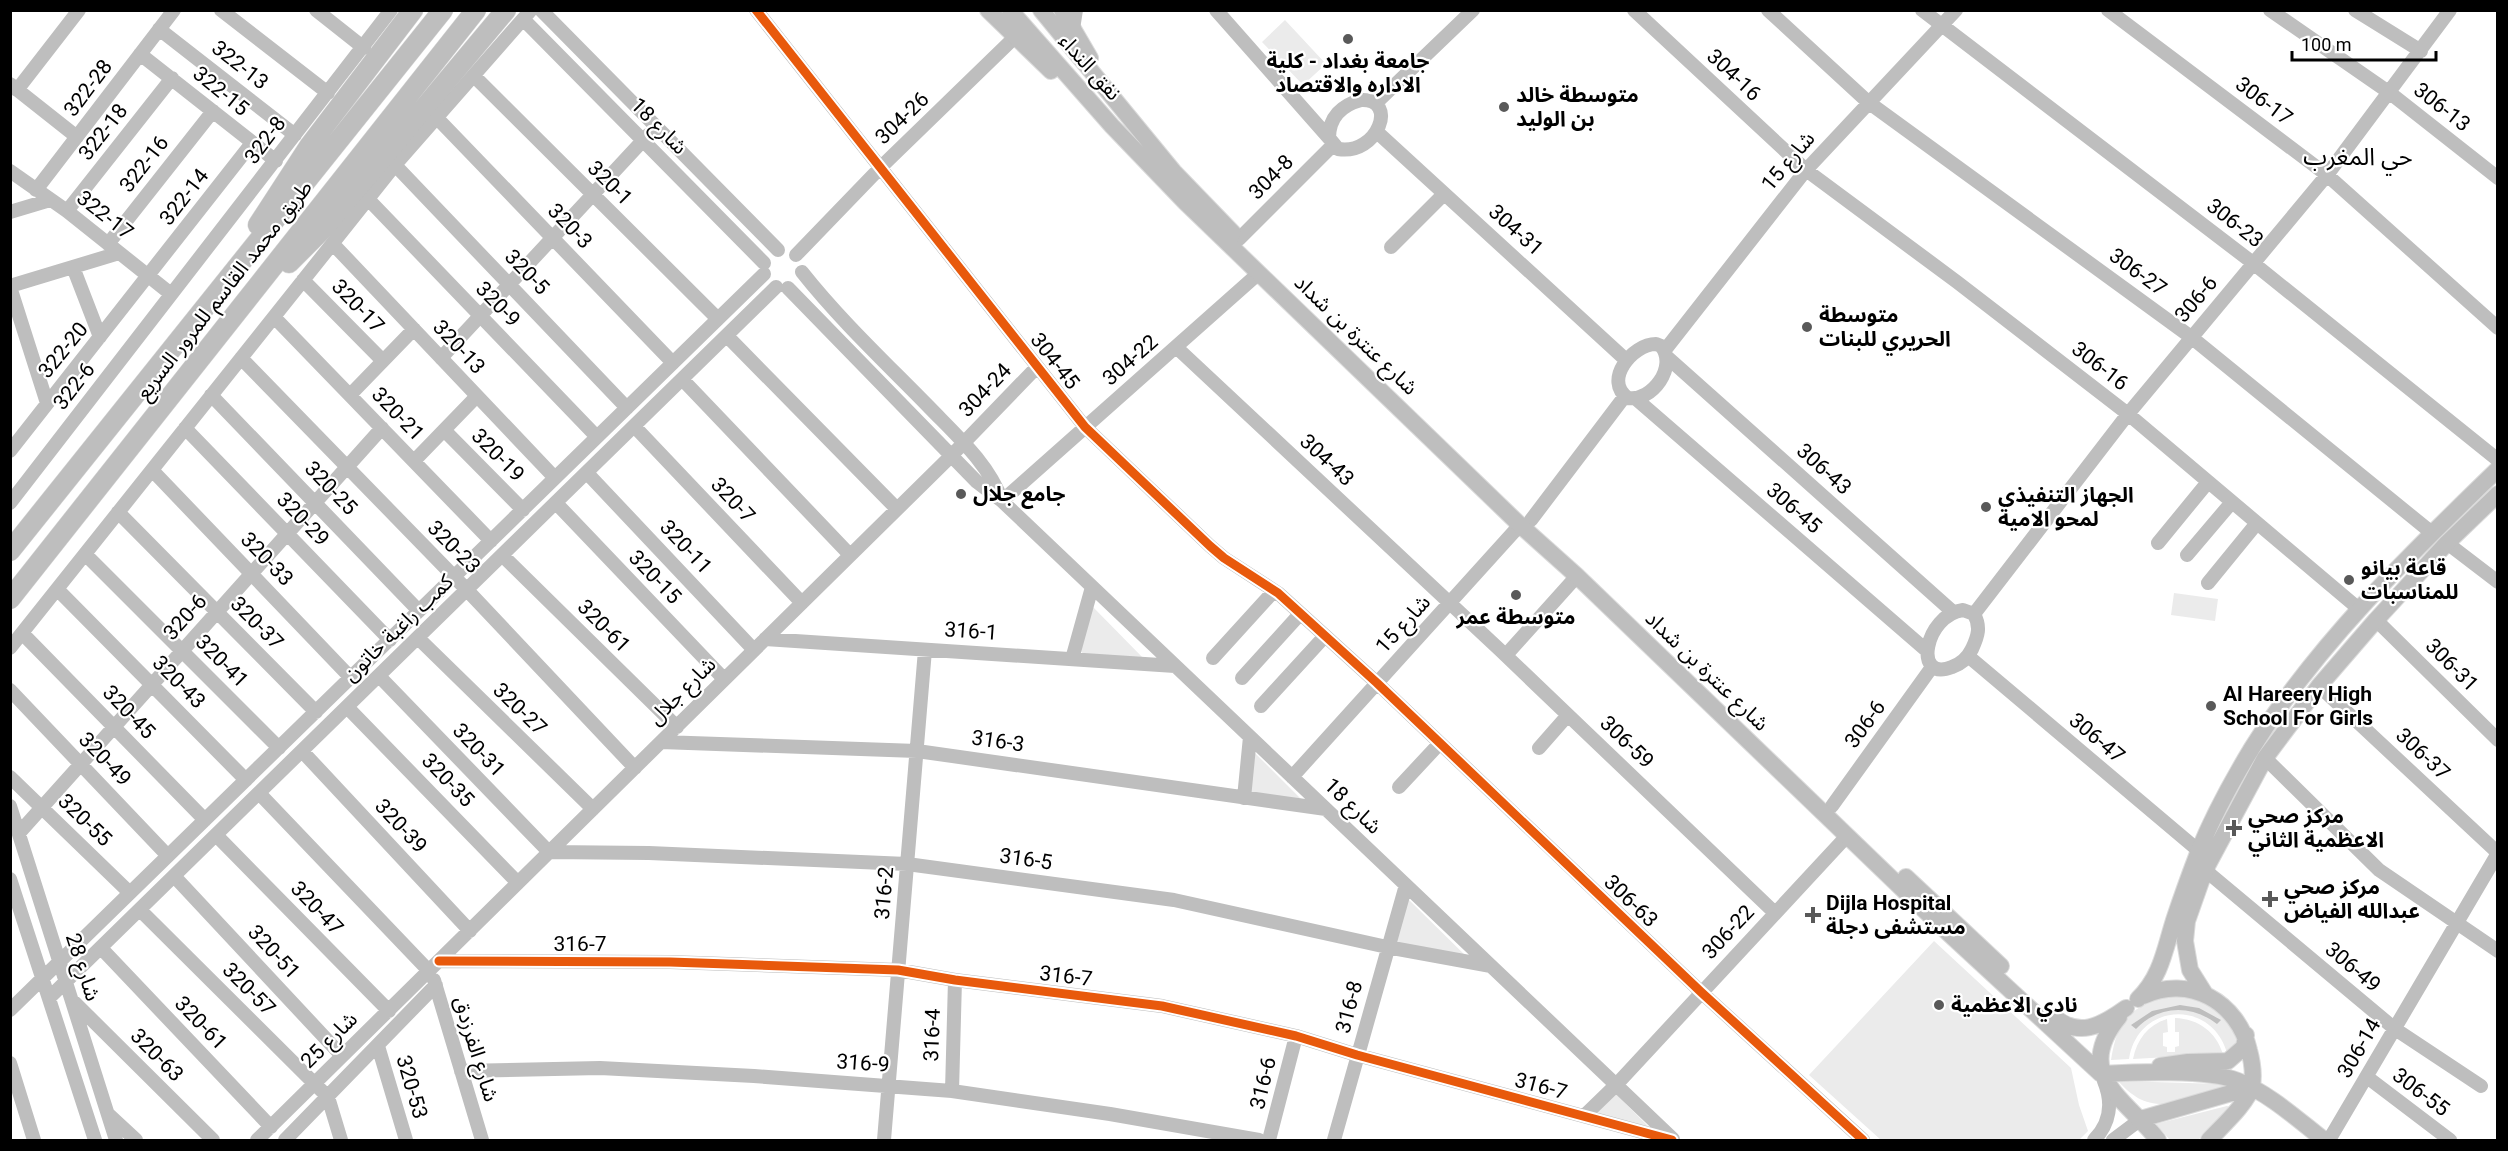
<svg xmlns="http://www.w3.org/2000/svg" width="2508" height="1151" font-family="Roboto,'Noto Sans Arabic',sans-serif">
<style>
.green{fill:#ebebeb}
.water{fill:#bebebe}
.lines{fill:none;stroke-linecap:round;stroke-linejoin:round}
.major-casing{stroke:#dbdbdb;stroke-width:18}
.highway-casing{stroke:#dbdbdb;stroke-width:21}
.minor{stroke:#bebebe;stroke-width:14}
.major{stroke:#bebebe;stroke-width:16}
.highway{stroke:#bebebe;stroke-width:20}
.cycleway-casing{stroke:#fff;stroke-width:13}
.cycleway{stroke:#e8590c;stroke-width:9}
.poi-dot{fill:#595959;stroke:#fff;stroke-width:2}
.labels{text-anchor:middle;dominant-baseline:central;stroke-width:4.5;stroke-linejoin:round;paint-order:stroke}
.poi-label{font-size:21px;font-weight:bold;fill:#000;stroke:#fff;text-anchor:start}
.street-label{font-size:21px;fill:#000;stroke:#fff}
.quarter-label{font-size:24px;fill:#000;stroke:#fff}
</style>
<rect width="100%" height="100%" fill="#fff"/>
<!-- green -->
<path class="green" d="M1285,20L1326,64L1303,85L1262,42Z
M2174,593L2218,599L2215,621L2171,615Z
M1092,606L1147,662L1086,658L1081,651Z
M1252,750L1307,805L1248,793Z
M1408,899L1471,961L1395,942Z
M1934,941L2071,1068L2079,1105L2088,1131L2079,1140H1881L1809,1075Z
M2170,993L2216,1004L2243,1040L2227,1053C2212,999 2138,1002 2129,1059L2111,1060C2118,1016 2131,1009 2170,993Z
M2175,1018C2199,1019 2216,1032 2223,1054L2133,1059C2137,1039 2148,1025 2167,1019L2168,1032L2163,1033V1046L2167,1047V1052H2175V1047L2179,1046V1032H2175Z
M2118,1081L2222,1084L2226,1086L2164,1104C2143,1104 2132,1096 2118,1081Z
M1615,1093L1657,1135L1593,1114Z
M2227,1106L2230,1107L2228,1112L2198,1140H2170L2156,1124Z"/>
<!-- water -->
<path class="water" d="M2180,1005L2199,1008L2221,1020L2217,1024C2191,1004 2159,1005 2136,1029L2131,1025L2152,1011Z"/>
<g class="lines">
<!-- major casing -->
<g class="major-casing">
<path id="major" d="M988,10L1051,71
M1010,10L1112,126L1185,202L1520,525L1577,576L1945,930L2101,1074C2134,1072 2209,1069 2238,1081C2270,1094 2297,1119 2324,1140
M1041,10L1174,172L1233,233
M1062,10L1090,58
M1906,877L2001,966
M2205,994L2190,970L2185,941L2187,921L2205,870L2265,758L2319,686L2376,620L2447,543L2498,494
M2143,996C2189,974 2238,1002 2249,1050C2252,1061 2254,1074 2252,1086C2248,1103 2221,1127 2209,1140
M2138,999C2162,976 2165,947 2175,917C2182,896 2190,874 2198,853C2212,818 2232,781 2252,748C2318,643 2409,555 2498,469
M2052,1015C2078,1039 2101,1026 2126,1008
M2119,1017C2072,1074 2125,1098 2158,1140
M2160,1066L2188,1062L2228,1061L2244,1047L2246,1035
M2141,1119L2252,1087"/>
</g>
<!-- highway casing -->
<g class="highway-casing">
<path id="highway" d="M258,225L310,145L413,10
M289,263L323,229L506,10
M10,551L443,10
M10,599L476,10"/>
</g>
<!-- minor -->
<path class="minor" d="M221,10L328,93
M316,10L364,48
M541,10L778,250
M756,10L1085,427L1210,546L1224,558L1278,593L1377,683L1701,992L1863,1140
M1216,10L1329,138
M1634,10L1806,170L1957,282L2128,414L2359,609
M1768,10L1868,102L2191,337L2432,533
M1922,10L2253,263L2498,460
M2108,10L2327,175L2498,328
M2270,10L2390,93L2498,178
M2355,10L2421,51
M523,19L764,263
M159,29L295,135
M1073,29L1076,10
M140,54L276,161
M474,76L718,319
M10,84L77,137
M17,90L79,10
M1361,100C1399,98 1378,156 1338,149L1329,138C1329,117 1342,105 1361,100Z
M1376,103L1473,10
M437,118L673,363
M1377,132L1626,360
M395,165L627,408
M10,171L67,211L171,294
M36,190L174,10
M368,199L597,437
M67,211L172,78
M10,212L50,200
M1239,239L1333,145
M108,244L213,111
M333,244L555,478
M1391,247L1444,194
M796,255L880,168L1014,38
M73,267L100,337
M802,272C840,320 886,363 929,407C956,435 989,464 1002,501
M303,280L383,361
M10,286L119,253
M10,287L47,403
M788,288L977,482L1002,501L1673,1139
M274,317L491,541
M727,336L897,509
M1656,344L1661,346C1678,366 1652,402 1628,398C1603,381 1632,344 1656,344Z
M1176,347L1500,650L1775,913
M1665,350L1806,170L1956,10
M1667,357L1953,612
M241,358L467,590L635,768
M441,358L648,135
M682,379L850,555
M211,395L419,611
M350,395L414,329
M1635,398L1926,650
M634,426L802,603
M185,428L390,640
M444,430L523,510
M10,451L252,143
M414,461L477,396
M152,470L351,678
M587,473L754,650
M1002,501L1259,273
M10,503L391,10
M556,503L724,679
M118,512L316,712
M1531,520L1625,396
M2158,543L2208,482
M2447,543L2498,582
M85,554L279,748
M502,555L677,727
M2187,555L2232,502
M2208,583L2257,523
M57,589L246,780
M1963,610L1974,614C1981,627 1978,636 1972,649C1968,657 1961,664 1952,667C1912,683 1925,615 1963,610Z
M1974,614L2128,414L2327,175L2450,10
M2376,620L2498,740
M22,633L205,820
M418,638L593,809
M765,639L1175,666
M10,648L395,165L531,10
M1506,655L1577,576
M1968,656L2199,851
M1213,658L1274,591
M1072,659L1092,587
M379,676L549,852L649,853L907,864L1174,900L1387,947L1491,966
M1242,678L1300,614
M2319,686L2498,853
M10,690L168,856
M1261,706L1325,636
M347,707L518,883
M661,742L917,751L1326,809
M1539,748L1568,715
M302,751L470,931
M2265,758L2379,870L2498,951
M10,777L130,893
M1292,777L1520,525
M1399,787L1440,743
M259,793L429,971
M1244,798L1250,737
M10,806L116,1140
M1832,806L1932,667
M19,833L382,428
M216,835L389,1011
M2205,870L2395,1029L2481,1086
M174,876L342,1056
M10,879L95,1140
M140,910L328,1097L341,1140
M101,948L271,1127
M439,961L670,962L898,970L955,980L1162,1006L1296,1036L1357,1055L1672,1140
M434,980L482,1140
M49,998L776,287
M74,1002L213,1140
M10,1010L764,274
M378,1046L406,1140
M10,1063L34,1140
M461,1071L600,1068L754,1076L952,1091L1110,1114L1259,1140
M2367,1077L2450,1140
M952,1091L955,980
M109,1115L136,1140
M1584,1116L1616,1085L1847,836
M257,1140L951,456L1037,367
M285,1140L436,985
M884,1140L925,650
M1269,1140L1296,1036
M1334,1140L1406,885
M2094,1140C2110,1124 2113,1103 2104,1081
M2113,1140L2141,1119
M2329,1140L2498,853"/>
<!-- major -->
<use href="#major" class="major"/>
<!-- highway -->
<use href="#highway" class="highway"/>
<!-- cycleway casing -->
<g class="cycleway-casing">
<path id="cycleway" d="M756,10L1085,427L1210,546L1224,558L1278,593L1377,683L1701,992L1863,1140
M439,961L670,962L898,970L955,980L1162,1006L1296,1036L1357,1055L1672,1140"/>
</g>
<!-- cycleway -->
<use href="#cycleway" class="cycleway"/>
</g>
<!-- markers -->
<g class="poi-dot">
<circle cx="1348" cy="39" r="6"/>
<circle cx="1504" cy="107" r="6"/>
<circle cx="1807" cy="327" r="6"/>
<circle cx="961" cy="494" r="6"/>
<circle cx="1986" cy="507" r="6"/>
<circle cx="2349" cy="580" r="6"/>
<circle cx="1516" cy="595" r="6"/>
<circle cx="2211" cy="706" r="6"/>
<path d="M2231 819h6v6h6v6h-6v6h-6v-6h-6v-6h6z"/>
<path d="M2267 890h6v6h6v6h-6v6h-6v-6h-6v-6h6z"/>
<path d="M1810 906h6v6h6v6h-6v6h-6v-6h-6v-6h6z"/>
<circle cx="1939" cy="1005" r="6"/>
</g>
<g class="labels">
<!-- poi labels -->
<g class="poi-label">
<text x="1348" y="61" text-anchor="middle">جامعة بغداد - كلية<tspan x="1348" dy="24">الاداره والاقتصاد</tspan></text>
<text x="1516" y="95">متوسطة خالد<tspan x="1516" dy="24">بن الوليد</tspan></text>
<text x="1819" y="315">متوسطة<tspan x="1819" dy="24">الحريري للبنات</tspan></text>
<text x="973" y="494">جامع جلال</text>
<text x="1998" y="495">الجهاز التنفيذي<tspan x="1998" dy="24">لمحو الامية</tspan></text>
<text x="2361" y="568">قاعة بيانو<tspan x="2361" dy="24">للمناسبات</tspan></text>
<text x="1516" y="617" text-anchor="middle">متوسطة عمر</text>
<text x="2223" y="694">Al Hareery High<tspan x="2223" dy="24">School For Girls</tspan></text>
<text x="2248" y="816">مركز صحي<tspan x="2248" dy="24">الاعظمية الثاني</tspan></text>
<text x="2284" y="887">مركز صحي<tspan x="2284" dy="24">عبدالله الفياض</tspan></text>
<text x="1826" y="903">Dijla Hospital<tspan x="1826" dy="24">مستشفى دجلة</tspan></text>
<text x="1951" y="1005">نادي الاعظمية</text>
</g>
<!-- street labels -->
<g class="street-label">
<text transform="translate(240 65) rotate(38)">322-13</text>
<text transform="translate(1090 67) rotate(48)">نفق النداء</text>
<text transform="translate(1734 75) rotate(43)">304-16</text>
<text transform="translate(88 88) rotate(-53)">322-28</text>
<text transform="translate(221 91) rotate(39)">322-15</text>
<text transform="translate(2264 101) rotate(37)">306-17</text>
<text transform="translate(2442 107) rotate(38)">306-13</text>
<text transform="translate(902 118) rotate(-44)">304-26</text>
<text transform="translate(659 126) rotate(45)">شارع 18</text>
<text transform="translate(103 132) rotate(-52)">322-18</text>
<text transform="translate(265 140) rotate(-53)">322-8</text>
<text transform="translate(1788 161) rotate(-50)">شارع 15</text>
<text transform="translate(144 164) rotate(-52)">322-16</text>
<text transform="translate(1271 177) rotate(-45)">304-8</text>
<text transform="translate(610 183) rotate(45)">320-1</text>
<text transform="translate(184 197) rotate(-52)">322-14</text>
<text transform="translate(105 215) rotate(38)">322-17</text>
<text transform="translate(2235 223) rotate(38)">306-23</text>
<text transform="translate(570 226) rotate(46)">320-3</text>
<text transform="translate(1516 230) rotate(42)">304-31</text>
<text transform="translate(527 272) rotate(46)">320-5</text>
<text transform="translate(2138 272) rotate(36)">306-27</text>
<text transform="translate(224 290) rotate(-52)">طريق محمد القاسم للمرور السريع</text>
<text transform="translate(2196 299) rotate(-50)">306-6</text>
<text transform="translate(498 304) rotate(46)">320-9</text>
<text transform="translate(358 306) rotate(46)">320-17</text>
<text transform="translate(1356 335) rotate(44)">شارع عنترة بن شداد</text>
<text transform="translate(459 347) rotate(47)">320-13</text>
<text transform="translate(63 350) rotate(-51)">322-20</text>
<text transform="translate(1130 360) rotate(-41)">304-22</text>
<text transform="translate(1055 361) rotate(52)">304-45</text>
<text transform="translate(2100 366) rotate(38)">306-16</text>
<text transform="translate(74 386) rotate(-52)">322-6</text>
<text transform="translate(985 390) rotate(-46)">304-24</text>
<text transform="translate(398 414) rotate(46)">320-21</text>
<text transform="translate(498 455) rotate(45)">320-19</text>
<text transform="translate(1327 460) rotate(43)">304-43</text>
<text transform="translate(1824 469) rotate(42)">306-43</text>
<text transform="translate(331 488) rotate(46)">320-25</text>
<text transform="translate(733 500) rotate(47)">320-7</text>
<text transform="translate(1794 508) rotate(41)">306-45</text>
<text transform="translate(303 519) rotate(46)">320-29</text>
<text transform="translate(454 547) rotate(45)">320-23</text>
<text transform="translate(686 547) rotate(47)">320-11</text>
<text transform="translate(267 559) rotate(46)">320-33</text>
<text transform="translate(655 577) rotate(46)">320-15</text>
<text transform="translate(185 617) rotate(-48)">320-6</text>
<text transform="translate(257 623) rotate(45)">320-37</text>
<text transform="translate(1403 624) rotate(-48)">شارع 15</text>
<text transform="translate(604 626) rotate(45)">320-61</text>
<text transform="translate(398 628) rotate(-44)">كمب راغبة خاتون</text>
<text transform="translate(971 631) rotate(4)">316-1</text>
<text transform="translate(222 661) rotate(45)">320-41</text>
<text transform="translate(2452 665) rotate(45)">306-31</text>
<text transform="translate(1707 671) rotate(44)">شارع عنترة بن شداد</text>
<text transform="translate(179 682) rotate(45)">320-43</text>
<text transform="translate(682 691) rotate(-45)">شارع جلال</text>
<text transform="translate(520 709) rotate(44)">320-27</text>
<text transform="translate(129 712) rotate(46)">320-45</text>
<text transform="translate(1865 724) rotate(-54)">306-6</text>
<text transform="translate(2097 738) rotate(40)">306-47</text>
<text transform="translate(998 741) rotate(8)">316-3</text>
<text transform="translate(1627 742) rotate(44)">306-59</text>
<text transform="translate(479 750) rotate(46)">320-31</text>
<text transform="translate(2423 754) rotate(43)">306-37</text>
<text transform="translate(105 759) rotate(46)">320-49</text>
<text transform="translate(448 780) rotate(46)">320-35</text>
<text transform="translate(1353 806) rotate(44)">شارع 18</text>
<text transform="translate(85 820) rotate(44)">320-55</text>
<text transform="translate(401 826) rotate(47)">320-39</text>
<text transform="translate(1026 859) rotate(8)">316-5</text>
<text transform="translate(884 893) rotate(-85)">316-2</text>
<text transform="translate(1631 901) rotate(44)">306-63</text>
<text transform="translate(317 908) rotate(46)">320-47</text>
<text transform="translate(1728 932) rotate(-47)">306-22</text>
<text x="580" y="944">316-7</text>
<text transform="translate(274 952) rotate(47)">320-51</text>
<text transform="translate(83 967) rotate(72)">شارع 28</text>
<text transform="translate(2353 967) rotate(40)">306-49</text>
<text transform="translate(1066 976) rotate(7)">316-7</text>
<text transform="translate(249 989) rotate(45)">320-57</text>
<text transform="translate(1349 1007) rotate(-75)">316-8</text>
<text transform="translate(201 1023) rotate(46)">320-61</text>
<text transform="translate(932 1035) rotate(-88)">316-4</text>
<text transform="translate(329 1040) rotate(-45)">شارع 25</text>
<text transform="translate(2359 1048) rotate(-60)">306-14</text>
<text transform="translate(476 1049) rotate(73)">شارع الفرزدق</text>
<text transform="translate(157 1055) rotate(45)">320-63</text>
<text transform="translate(863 1063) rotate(4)">316-9</text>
<text transform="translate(1263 1083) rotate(-76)">316-6</text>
<text transform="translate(1541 1086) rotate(15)">316-7</text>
<text transform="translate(412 1087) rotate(74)">320-53</text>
<text transform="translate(2421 1092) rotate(37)">306-55</text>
</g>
<!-- quarter labels -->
<g class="quarter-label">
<text x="2358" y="157">حي المغرب</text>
</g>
</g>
<!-- border -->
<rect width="2508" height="1151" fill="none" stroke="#000000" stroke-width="24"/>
<!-- scale -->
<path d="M2292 51v9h144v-9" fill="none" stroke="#000000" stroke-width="3"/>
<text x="2301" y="51" font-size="18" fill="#000000" stroke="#ffffff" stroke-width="4.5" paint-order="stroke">100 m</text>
</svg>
